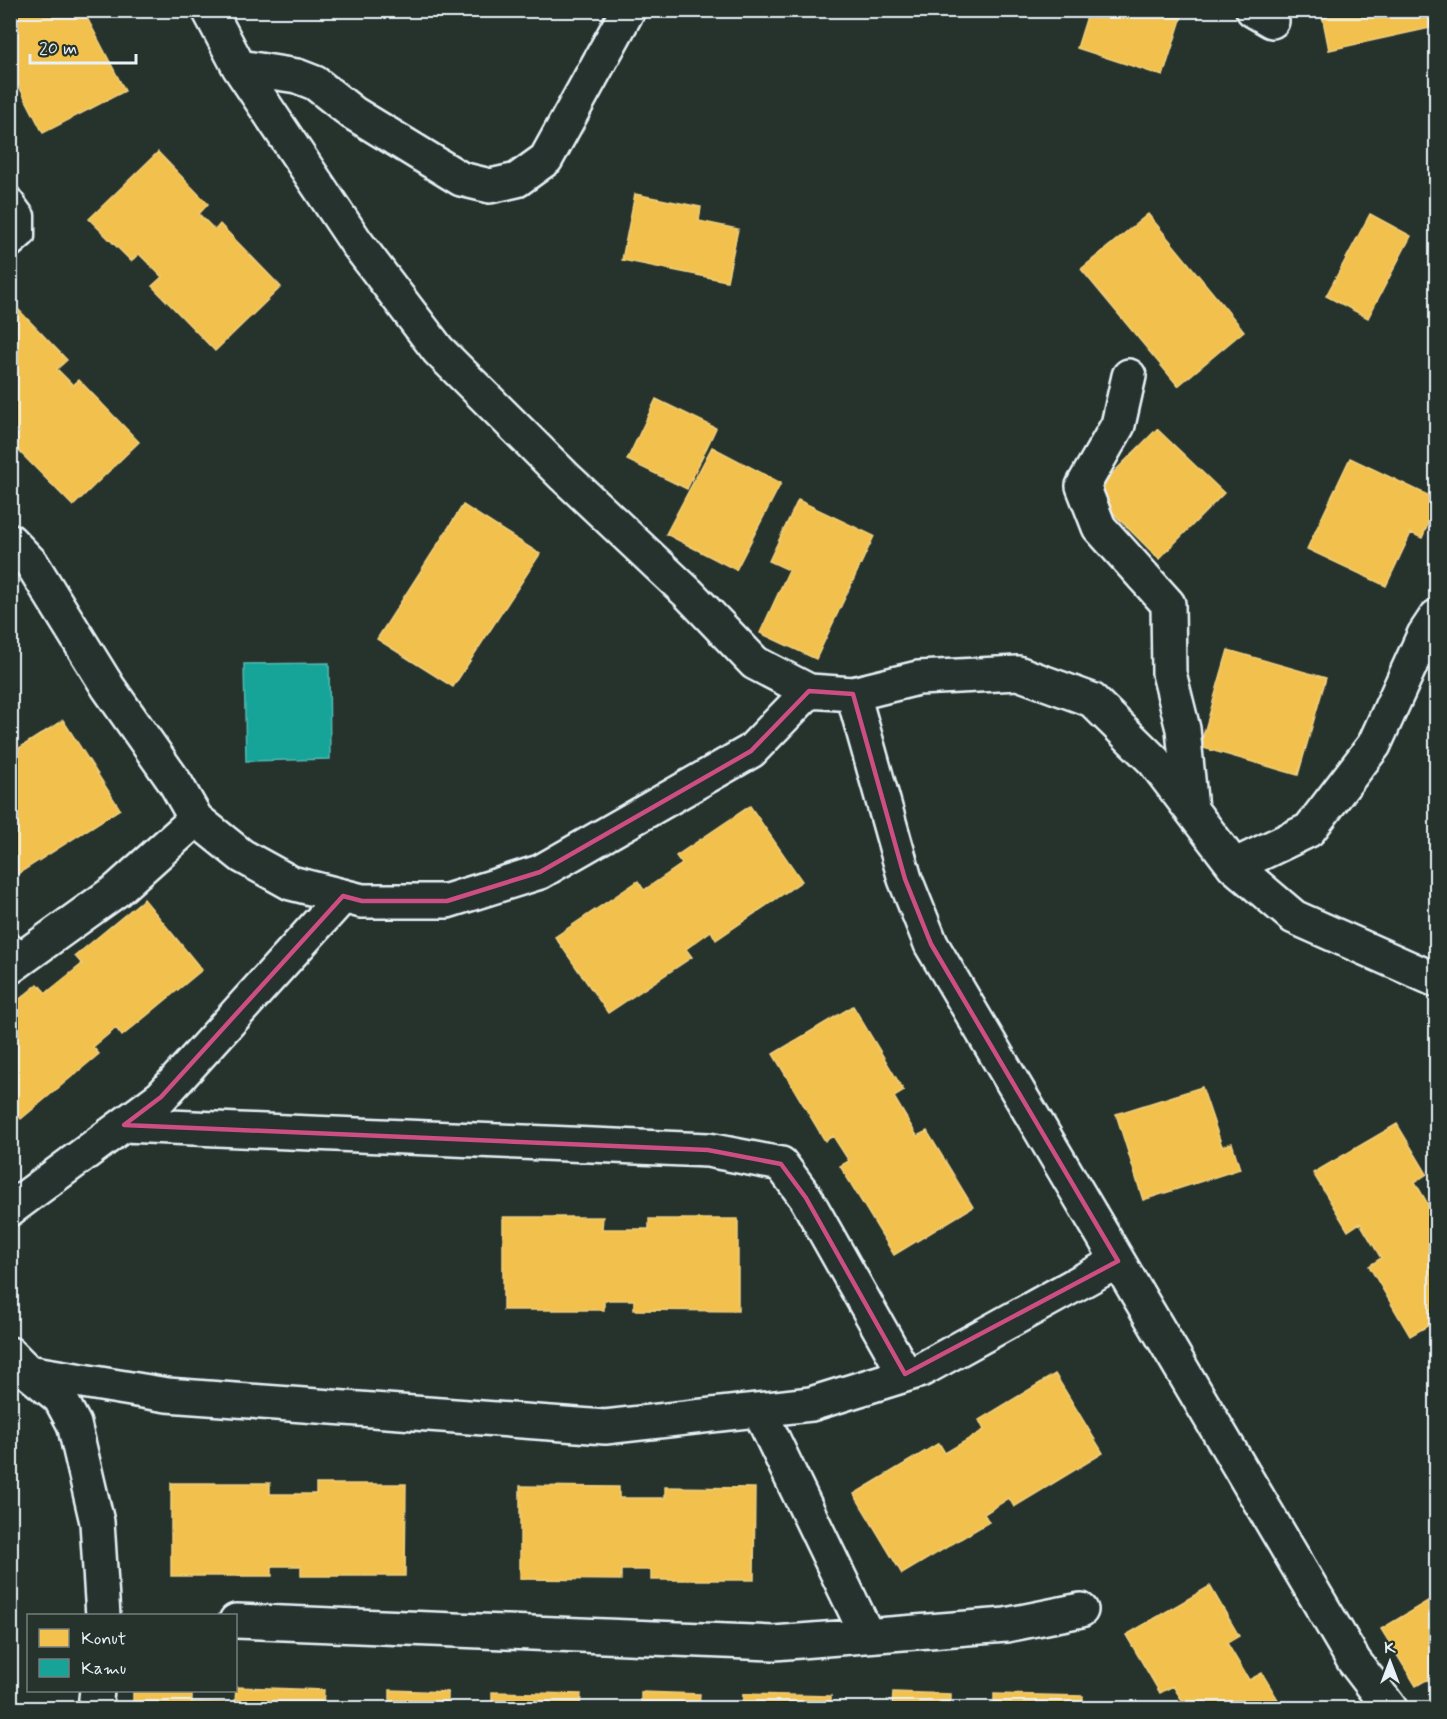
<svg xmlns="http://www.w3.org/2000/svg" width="1447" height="1719" font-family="Mynerve,sans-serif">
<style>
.homes{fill:#f2c14e;stroke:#efcf81;stroke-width:1.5}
.public{fill:#17a398;stroke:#56bab5;stroke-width:1.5}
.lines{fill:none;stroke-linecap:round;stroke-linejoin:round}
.service-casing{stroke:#e8f1f8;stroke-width:21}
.minor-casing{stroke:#e8f1f8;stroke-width:38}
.service{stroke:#26332d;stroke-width:16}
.minor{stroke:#26332d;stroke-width:33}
.marked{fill:none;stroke:#cc4e82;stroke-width:4.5;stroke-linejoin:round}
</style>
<rect width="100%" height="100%" fill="#26332d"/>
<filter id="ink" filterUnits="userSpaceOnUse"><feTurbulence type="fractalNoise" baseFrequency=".0167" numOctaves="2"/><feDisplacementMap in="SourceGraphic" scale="12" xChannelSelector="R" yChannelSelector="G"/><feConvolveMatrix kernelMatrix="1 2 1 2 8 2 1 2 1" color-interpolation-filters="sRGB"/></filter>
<g filter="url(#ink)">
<!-- homes -->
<path class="homes" d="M10,10H75L78,17L85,14L125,91L43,133L10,69V49L14,47L10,40Z
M1089,10H1184L1163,76L1077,48Z
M1321,10H1432L1435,27L1329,50Z
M158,152L208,204L199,214L215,230L220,224L281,287L215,351L152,286L162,277L139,254L131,261L89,219Z
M635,194L701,207L699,221L738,229L727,281L622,260Z
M1148,214L1244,331L1178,386L1081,269Z
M1370,214L1411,236L1368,318L1326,296Z
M16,307L67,360L57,369L73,385L79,380L139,442L73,506L10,442L20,432L10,422V313Z
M656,399L716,428L687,489L627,460Z
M1157,429L1224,493L1159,559L1093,493Z
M712,447L781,483L736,570L666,534Z
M1350,458L1436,499V506L1422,538L1411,533L1386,586L1307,549Z
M798,500L874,536L816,659L760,633L789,570L769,561Z
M463,505L540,554L453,687L377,639Z
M1228,650L1326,678L1298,775L1200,747Z
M63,720L120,809L10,879V754Z
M750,806L802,881L716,940L711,931L686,949L692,957L608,1013L555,937L638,881L644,890L682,864L676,856Z
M144,899L202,970L122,1036L116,1028L93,1047L99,1054L21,1119L10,1106V1007L38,984L46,993L82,964L75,956Z
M853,1006L904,1091L894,1097L917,1136L927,1131L973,1207L894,1255L840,1166L849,1161L833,1136L825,1141L773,1054Z
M1202,1087L1222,1146L1232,1143L1240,1169L1143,1200L1116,1114Z
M1397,1124L1427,1174L1415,1182L1436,1218V1321L1410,1336L1369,1266L1381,1258L1360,1223L1348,1231L1313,1173Z
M503,1217H603L602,1229H649V1219H738V1311L634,1310V1300H604V1310H503Z
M1055,1374L1103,1453L1014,1507L1009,1498L984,1514L989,1522L902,1574L854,1494L939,1443L945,1453L984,1430L979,1420Z
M171,1483H270V1494H316V1484H406L405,1576H301V1566H272V1576H171Z
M520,1486L619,1487V1498H665V1487L755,1488L754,1580H651V1570H621V1580L520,1579Z
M1210,1586L1239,1636L1227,1643L1249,1680L1262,1673L1283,1708H1187L1173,1686L1160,1693L1126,1635Z
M1436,1596V1693L1428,1679L1416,1686L1381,1629Z
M236,1687L324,1690L323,1708H133V1690H192V1702L235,1703Z
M390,1690L448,1692V1706L492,1707V1692L581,1694L580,1708H390Z
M641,1692L700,1694L699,1708H717H641Z
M893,1692L951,1694V1708H969H892Z
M743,1694L831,1696V1708H742Z
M994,1694L1083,1696V1708H994Z"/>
<!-- public -->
<path class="public" d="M329,663L330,759L246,761L244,664Z"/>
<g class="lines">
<!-- service casing -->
<g class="service-casing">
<path id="service" d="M10,193L26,215V237L10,251
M10,941L28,955"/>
</g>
<!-- minor casing -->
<g class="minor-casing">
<path id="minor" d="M209,10L239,67L356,242L438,350L564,476L688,593L755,663L809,691L853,694L918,678L1018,673L1092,700L1154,761L1234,866L1294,917L1436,980
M1253,10L1272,21
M239,67L297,76L315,83L353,113L461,179L490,186L517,180L546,159L628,10
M1129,376L1118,425L1083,486L1099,527L1168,604L1169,673L1183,729L1191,809
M10,541L32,564L108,687L176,784L196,819L242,856L291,883L362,901H447L540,872L751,751L809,691
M853,694L905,879L931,944L1354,1661L1390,1708
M1234,866L1309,830L1374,745L1424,635L1436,617
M10,967L117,890L196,819
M124,1125L708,1150L781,1164L806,1198L905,1374
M10,1209L161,1097L343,896
M10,1354L28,1372L60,1398L74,1424L97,1522L103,1616
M28,1372L167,1395L605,1427L811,1404L921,1370L1118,1261
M759,1410L867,1635
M236,1621L774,1643L1006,1625L1081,1610
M95,1708L97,1690"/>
</g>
<!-- service -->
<use href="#service" class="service"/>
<!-- minor -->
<use href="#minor" class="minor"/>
</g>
</g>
<!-- marked area -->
<path class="marked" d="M809,691L853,694L905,879L931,944L1118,1261L905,1374L806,1198L781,1164L708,1150L124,1125L161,1097L343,896L362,901H447L540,872L751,751Z"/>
<!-- margin -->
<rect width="1447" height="1719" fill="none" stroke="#26332d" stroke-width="36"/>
<rect x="18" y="18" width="1411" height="1683" fill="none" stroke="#e8f1f8" stroke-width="2" filter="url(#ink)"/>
<!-- legend -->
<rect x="27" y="1614" width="210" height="78" fill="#26332d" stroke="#747f7e" stroke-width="1.5"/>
<rect x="39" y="1629" width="30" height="18" fill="#f2c14e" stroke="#747f7e" stroke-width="1.5"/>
<text x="81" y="1644" font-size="18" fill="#e8f1f8">Konut</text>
<rect x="39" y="1659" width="30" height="18" fill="#17a398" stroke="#747f7e" stroke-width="1.5"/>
<text x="81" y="1674" font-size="18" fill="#e8f1f8">Kamu</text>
<!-- north arrow -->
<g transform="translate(1390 1662)" stroke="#26332d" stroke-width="4.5" paint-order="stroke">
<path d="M0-4.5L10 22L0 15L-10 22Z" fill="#e8f1f8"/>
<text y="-9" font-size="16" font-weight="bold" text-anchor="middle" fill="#e8f1f8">K</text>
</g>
<!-- scale -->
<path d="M30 54v9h106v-9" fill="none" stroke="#e8f1f8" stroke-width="3"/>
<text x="39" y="54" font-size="18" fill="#e8f1f8" stroke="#26332d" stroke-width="4.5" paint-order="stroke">20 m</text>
</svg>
